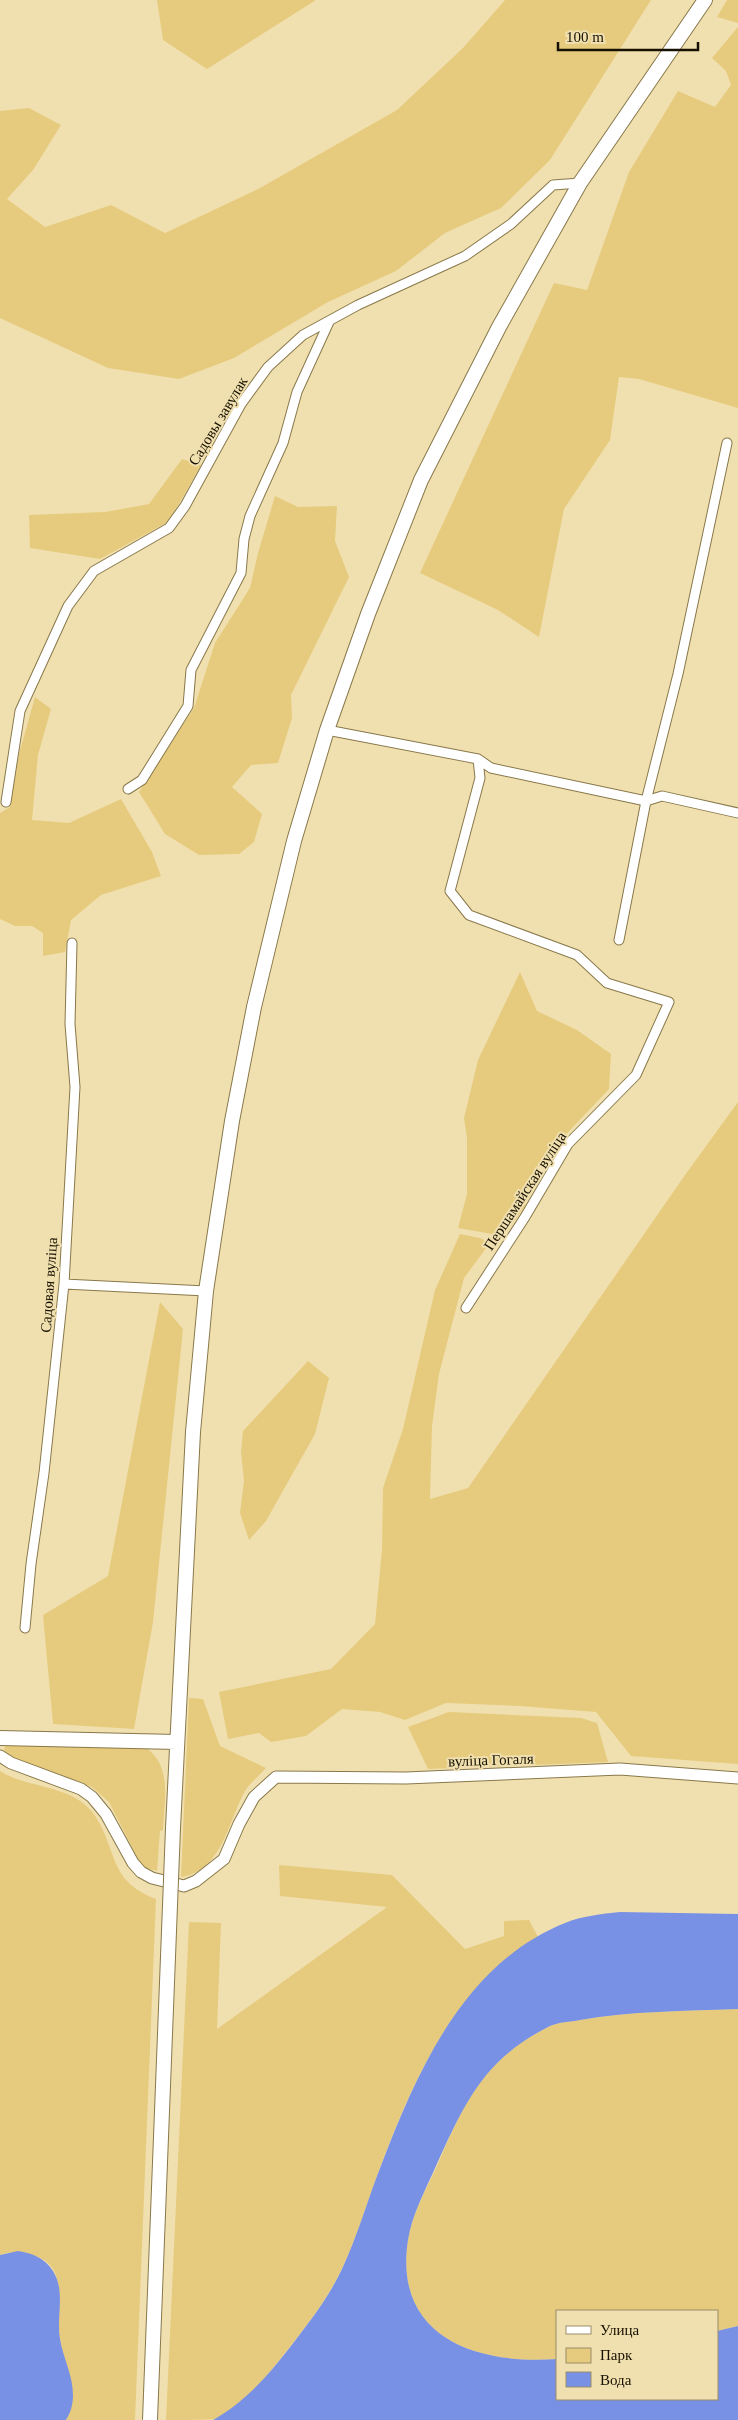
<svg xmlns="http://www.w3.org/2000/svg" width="738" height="2420" font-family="'Times New Roman',serif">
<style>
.green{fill:#e6cb7e}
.water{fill:#7991e4}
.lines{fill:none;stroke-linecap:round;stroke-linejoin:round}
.minor-casing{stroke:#88784a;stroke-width:11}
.tertiary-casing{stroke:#88784a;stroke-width:13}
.primary-casing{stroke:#88784a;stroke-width:16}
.minor{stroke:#fff;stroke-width:9}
.tertiary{stroke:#fff;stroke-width:11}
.primary{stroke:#fff;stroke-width:14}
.primary-bridge-casing{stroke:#88784a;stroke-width:16;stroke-linecap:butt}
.primary-bridge{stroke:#fff;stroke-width:14}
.labels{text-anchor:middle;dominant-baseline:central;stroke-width:4;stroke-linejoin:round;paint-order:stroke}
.street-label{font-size:15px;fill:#171101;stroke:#f1e0af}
</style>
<rect width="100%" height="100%" fill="#f1e0af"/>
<!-- green -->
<path class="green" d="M157,0H316L207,69L163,40Z
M505,0H651L550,160L501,208L445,233L396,271L328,302L234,358L179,379L108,368L0,318V111L29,108L61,125L33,170L7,199L45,227L111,205L165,233L260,188L397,110L463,48Z
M727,0H738V23L717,17Z
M738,27V408L639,379L619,377L610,440L564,509L539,637L498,610L420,573L554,283L587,290L629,172L678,91L715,107L731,85L726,71L712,58Z
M182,459L201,465L176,509L166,523L100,559L30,548L29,515L105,512L149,504Z
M275,496L298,507L337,506L335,541L349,577L291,695L292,718L278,763L251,765L232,787L262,814L254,842L239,854L199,855L165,834L139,792L194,708L215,643L250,588L258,553Z
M35,697L51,709L38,755L32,820L69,823L121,799L152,852L161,876L101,895L71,920L65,952L43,956V933L32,926H15L0,919V813L10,807L19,754Z
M520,972L537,1011L577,1030L611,1054L609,1089L540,1162L524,1208L503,1236L458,1228L467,1194V1138L464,1118L478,1060Z
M738,1102V1764L631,1756L596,1712L520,1706L446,1703L405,1720L380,1712L342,1709L306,1736L271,1742L259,1733L228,1739L219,1692L331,1669L375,1624L382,1549L383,1488L403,1429L435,1290L460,1234L480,1238L490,1243L464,1278L439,1374L432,1426L430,1499L468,1488L685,1175Z
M160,1302L183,1329L153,1622L134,1729L53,1724L43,1615L108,1576Z
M308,1361L329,1378L315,1434L266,1521L249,1540L240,1513L244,1481L241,1452L243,1431Z
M189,1698L203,1699L220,1746L266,1768C260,1775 250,1783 245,1791C228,1822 222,1871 181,1877Z
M449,1712L581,1718L597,1723L608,1762L428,1769L408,1727Z
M6,1744L145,1747C173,1766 164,1800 163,1830L160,1831L157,1871L146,1868L139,1861L109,1802L92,1787L9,1758L3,1753Z
M0,1771C28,1789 71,1784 93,1813C119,1849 106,1880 156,1899L135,2420H66C81,2395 64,2366 60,2339C55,2311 72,2262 30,2255C19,2253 10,2251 0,2255Z
M279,1865L392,1875L465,1949L504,1936V1921L529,1920L538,1937C456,1985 413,2079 381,2165C368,2199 358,2235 342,2268C327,2301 303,2330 281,2358C264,2380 241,2408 215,2419C204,2420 178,2420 166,2420L189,1922L221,1923L217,2029L387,1907L280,1896Z
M738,2009V2326L717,2331V2311H557V2359C476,2365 393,2337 408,2240C412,2214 426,2190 437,2166C465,2101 483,2060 550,2026C559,2022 570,2022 580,2020C631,2011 686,2011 738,2009Z"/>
<!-- water -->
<path class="water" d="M620,1912L738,1914V2009C686,2011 631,2011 580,2020C570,2022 559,2022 550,2026C484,2059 465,2102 436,2166C426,2189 412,2214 408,2240C393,2337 476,2365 557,2359V2399H717V2331L738,2326V2420H213C243,2403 266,2378 287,2351C307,2325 328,2299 342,2269C358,2235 368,2198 382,2163C418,2069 465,1963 565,1923C582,1916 601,1914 620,1912Z
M18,2251C32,2253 45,2258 53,2271C66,2292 56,2316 60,2339C63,2358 73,2375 73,2395C73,2404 71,2412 66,2420H0V2255Z"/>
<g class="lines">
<!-- minor casing -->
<g class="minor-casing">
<path id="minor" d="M327,730L478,759L491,768L646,801L662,796L738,813
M128,789L142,780L188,706L191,670L241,573L244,539L250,516L283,443L297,392L329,322
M6,802L20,711L68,606L94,571L169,528L185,506L241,404L268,367L303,335L358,305L465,256L511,224L553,185L580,183
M619,940L646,801L678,674L727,443
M64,1284L206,1291
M466,1308L525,1217L568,1144L636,1075L669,1002L607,983L577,955L469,915L450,891L480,778L478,759
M25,1628L31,1564L44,1473L64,1284L75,1087L70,1024L72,943"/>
</g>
<!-- tertiary casing -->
<g class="tertiary-casing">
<path id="tertiary" d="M0,1756L11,1763L81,1789L92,1797L106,1814L133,1863L141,1872L152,1878L184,1886L196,1881L224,1859L239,1824L254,1797L276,1777L406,1778L620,1769L738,1778"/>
</g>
<!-- primary casing -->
<g class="primary-casing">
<path id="primary" d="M0,1738L177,1742
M173,1828L193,1432L206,1291L232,1121L254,1007L294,841L327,730L368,614L421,480L499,327L580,183L705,0"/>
</g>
<!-- minor -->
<use href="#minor" class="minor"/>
<!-- tertiary -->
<use href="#tertiary" class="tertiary"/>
<!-- primary -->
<use href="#primary" class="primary"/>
<!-- primary-bridge casing -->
<g class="primary-bridge-casing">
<path id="primary-bridge" d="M150,2420L173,1828"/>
</g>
<!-- primary-bridge -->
<use href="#primary-bridge" class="primary-bridge"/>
</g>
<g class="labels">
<!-- street labels -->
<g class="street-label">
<text transform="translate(218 421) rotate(-59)">Садовы завулак</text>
<text transform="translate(525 1191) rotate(-57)">Першамайская вуліца</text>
<text transform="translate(49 1285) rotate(-86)">Садовая вуліца</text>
<text transform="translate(491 1760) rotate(-2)">вуліца Гогаля</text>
</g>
</g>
<!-- legend -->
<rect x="556" y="2310" width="162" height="90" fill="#f1e0af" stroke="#9a8d69"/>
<rect x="566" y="2326" width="25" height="8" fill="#ffffff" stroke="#9a8d69"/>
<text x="600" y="2335" font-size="15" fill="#171101">Улица</text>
<rect x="566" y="2348" width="25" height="15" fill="#e6cb7e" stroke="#9a8d69"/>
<text x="600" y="2360" font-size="15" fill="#171101">Парк</text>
<rect x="566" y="2372" width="25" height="15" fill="#7991e4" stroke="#9a8d69"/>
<text x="600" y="2385" font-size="15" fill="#171101">Вода</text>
<!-- scale -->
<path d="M558 42v8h140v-8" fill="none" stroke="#171101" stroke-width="2.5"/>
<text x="566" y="42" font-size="15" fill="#171101" stroke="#f1e0af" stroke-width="4" paint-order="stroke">100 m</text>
</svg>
